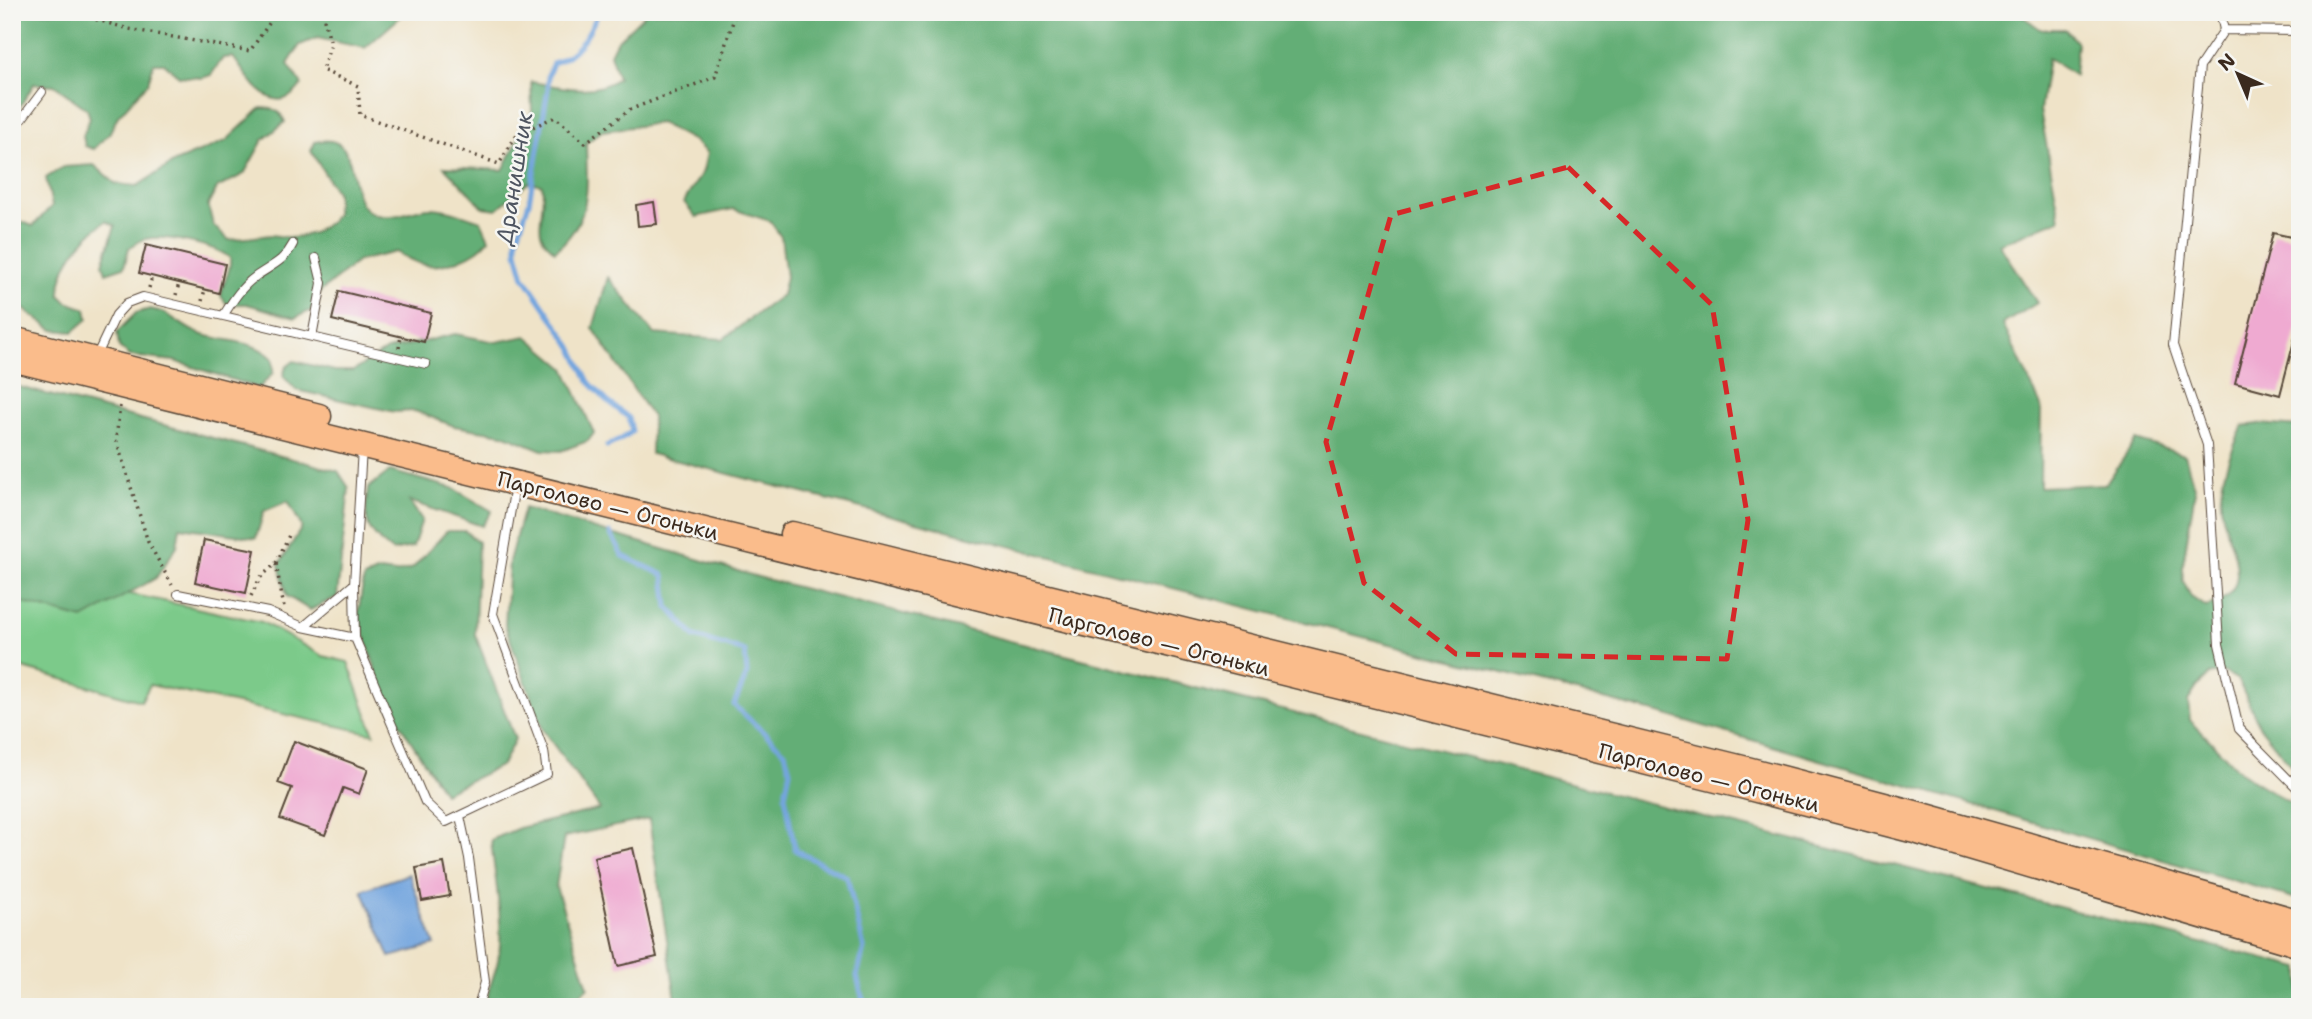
<svg xmlns="http://www.w3.org/2000/svg" width="2312" height="1019" font-family="'Shantell Sans',sans-serif">
<style>
.green{fill:#7bca8a;stroke:#5b7a54;stroke-width:2}
.forest{fill:#64ae76;stroke:#506c4a;stroke-width:2}
.water{fill:#73a5de;stroke:#57687e;stroke-width:2}
.lines{fill:none;stroke-linecap:round;stroke-linejoin:round}
.stream{stroke:#73a5de;stroke-width:5}
.building{fill:#efaad1}
.service-casing{stroke:#564638;stroke-width:10}
.primary-casing{stroke:#564638;stroke-width:27}
.path{stroke:#564638;stroke-width:3.5;stroke-dasharray:2 5;stroke-linecap:butt}
.service{stroke:#fff;stroke-width:8}
.primary{stroke:#fabc8b;stroke-width:24}
.marked{fill:none;stroke:#d62828;stroke-width:5;stroke-dasharray:14 9;stroke-linejoin:round}
.labels{text-anchor:middle;dominant-baseline:central;stroke-width:5;stroke-linejoin:round;paint-order:stroke}
.street-label{font-size:21px;fill:#3b2a1e;stroke:#f6f6f2}
.water-label{font-size:23px;font-style:italic;fill:#4f5561;stroke:#f6f6f2}
</style>
<rect width="100%" height="100%" fill="#f6f6f2"/>
<filter id="ink" filterUnits="userSpaceOnUse"><feTurbulence type="fractalNoise" baseFrequency=".0143" numOctaves="2"/><feDisplacementMap in="SourceGraphic" scale="14" xChannelSelector="R" yChannelSelector="G"/><feConvolveMatrix kernelMatrix="1 2 1 2 8 2 1 2 1" color-interpolation-filters="sRGB"/></filter>
<filter id="wash" filterUnits="userSpaceOnUse"><feTurbulence type="fractalNoise" baseFrequency=".00686" numOctaves="4" result="noise"/><feDisplacementMap in="SourceGraphic" scale="28" xChannelSelector="R" yChannelSelector="G"/><feGaussianBlur stdDeviation="1.57" result="paint"/><feColorMatrix in="noise" values="0 0 0 0 0 0 0 0 0 0 0 0 0 0 0 0 0 1.4 0 .05"/><feComposite in="paint" operator="in"/></filter>
<g filter="url(#wash)">
<rect width="100%" height="100%" fill="#efe3c8"/>
<!-- green -->
<path class="green" d="M12,569L262,622L323,656L348,662L374,734L150,685L141,701L12,665Z"/>
<!-- forest -->
<path class="forest" d="M12,12H406L365,48L317,38L300,45L288,64L302,85C297,90 291,98 284,99C263,105 244,71 233,57L223,58L211,75L202,78L179,76L164,63H154L148,83L118,116L109,134L94,149L85,146L83,136L90,118L87,109L54,85L34,84L12,119Z
M647,12H2017L2040,29H2065L2077,43L2074,75L2048,58L2040,110L2060,219L1999,244L2037,303L2003,324L2041,406L2040,487L2106,484L2136,440L2185,455L2195,491L2183,564V581L2191,597L2206,607C2268,589 2217,533 2221,494C2223,469 2233,448 2243,426L2259,424L2300,427V777L2260,727L2238,680L2224,672L2209,675L2197,687L2188,701L2190,720L2240,772L2300,809V900L1666,715L651,454L652,417L593,328L608,277L654,334L723,339L782,295L786,277L781,237L770,221L733,209L696,217L684,202L703,171L707,153L694,141L660,123L602,131L586,143C587,188 593,218 555,251C551,247 545,243 543,238C536,226 546,203 542,185L529,182L497,209L483,207L444,167L503,170L532,112L531,82C560,86 592,97 618,78L610,54L616,42Z
M261,108C273,108 280,110 285,122L263,140L244,174L217,188L208,205L213,225L229,240L271,235L293,238L313,233L330,222L336,214L337,194L311,151L315,142C365,129 343,198 370,212C390,223 409,210 428,208C445,207 465,216 481,221L489,239C478,255 442,270 422,264C413,262 404,256 396,252L358,261L320,292L312,310L295,318L247,304H227L221,296C222,282 232,272 230,258C216,246 161,233 143,240C138,241 133,246 129,248L124,267L106,273L103,264L115,226L106,221C83,237 59,265 60,295L67,302L86,309L88,319L73,332L53,330L22,308L12,309V218L33,226L52,206L46,178L63,167L94,165L116,184L137,186L175,162L226,141Z
M150,309C172,312 180,327 200,334C224,342 254,339 273,359V373L259,388L174,361L130,356L119,347L117,332L136,313Z
M455,334L496,342L527,336L565,368L594,433L588,441L561,451L542,450L503,434L454,426L415,411L395,412L296,390L283,376L286,367L294,361L335,371H353L387,350Z
M12,385L338,471L349,488L337,597L310,610L287,596L279,565L302,527L288,501L264,511L256,538L180,527L177,546L156,578L83,619L24,603L12,597Z
M390,471L452,488L492,511L482,526L409,501L422,520L413,547L392,551C364,530 364,521 368,488Z
M524,508L758,577L2300,968V1007H677L649,819L564,837L556,887L588,987L573,1002L561,1007H486C487,989 495,976 498,960C505,929 494,872 491,840L519,828L600,809L543,730L505,625L509,561Z
M447,531H465L478,542L475,634L515,739L502,765L444,793L386,702L358,614L364,578L379,571L396,573L413,568Z"/>
<!-- water -->
<path class="water" d="M409,874L435,945L390,957L362,890Z"/>
<g class="lines">
<!-- stream -->
<path class="stream" d="M599,12C588,34 578,55 553,63L548,75V89L529,202L517,239V252L524,277L572,347L589,382L607,401L629,418L632,431L622,439L607,446
M610,533L623,556L664,575L668,607L695,637L745,651L747,674L734,705L785,752L790,771L785,795L795,850L847,877L864,948L857,976L862,997L869,1007"/>
</g>
<g id="blocks">
<!-- building -->
<path class="building" d="M654,202L657,224L638,226L636,205Z
M2273,233L2300,239V318L2280,395L2235,383Z
M146,245L225,264L219,293L139,273Z
M339,291L431,313L424,342L332,320Z
M204,540L255,550L246,593L195,582Z
M294,741L368,769L359,794L343,788L325,835L280,819L292,788L278,783Z
M633,848L657,957L618,966L594,857Z
M444,863L450,896L422,901L416,868Z"/>
</g>
</g>
<g filter="url(#ink)">
<use href="#blocks" fill-opacity="0" stroke="#564638" stroke-width="2"/>
<g class="lines">
<!-- service casing -->
<g class="service-casing">
<path id="service" d="M2220,12L2224,30L2200,66L2173,345L2207,445L2219,644L2239,729L2300,791
M2224,30L2300,31
M12,132L42,92
M223,316C232,302 241,287 255,277C270,266 284,262 293,244
M312,337L322,283L316,258
M96,357L116,315L127,303L143,297L426,364
M362,448L354,584L355,638L425,802L446,822L547,774L544,751L493,614L515,486
M178,594L268,612L303,627L355,638
M303,627L354,584
M460,816L469,858L485,982L478,1007"/>
</g>
<!-- primary casing -->
<g class="primary-casing">
<path id="primary" d="M12,339L319,416
M12,359L1741,786L1918,832L2300,945
M792,534L1747,769L1923,815L2300,922"/>
</g>
<!-- path -->
<path class="path" d="M69,12L129,29L250,51L277,12
M322,12L331,44L322,70L358,86L360,115L499,164L517,134L555,117L585,143L629,110L715,77L736,12
M149,288L152,277
M176,295L179,283
M202,301L205,289
M399,348L401,336
M120,406L116,439L148,542L172,585
M276,564L284,608
M251,596L260,578L276,563L290,533"/>
<!-- service -->
<use href="#service" class="service"/>
<!-- primary -->
<use href="#primary" class="primary"/>
</g>
</g>
<!-- marked area -->
<path class="marked" d="M1568,167L1712,305L1748,520L1727,659L1456,654L1364,583L1326,442L1391,215Z"/>
<g class="labels">
<!-- street labels -->
<g class="street-label">
<text transform="translate(608 506) rotate(14)">Парголово — Огоньки</text>
<text transform="translate(1159 642) rotate(14)">Парголово — Огоньки</text>
<text transform="translate(1709 778) rotate(14)">Парголово — Огоньки</text>
</g>
<!-- water labels -->
<g class="water-label">
<text transform="translate(514 178) rotate(-81)">Дранишник</text>
</g>
</g>
<!-- margin -->
<rect width="2312" height="1019" fill="none" stroke="#f6f6f2" stroke-width="42"/>
<!-- north arrow -->
<g transform="translate(2238 74) rotate(316)" stroke="#f6f6f2" stroke-width="5" paint-order="stroke">
<path d="M0-5L12 26L0 18L-12 26Z" fill="#3b2a1e"/>
<text y="-10" font-size="19" font-weight="bold" text-anchor="middle" fill="#3b2a1e">N</text>
</g>
</svg>
